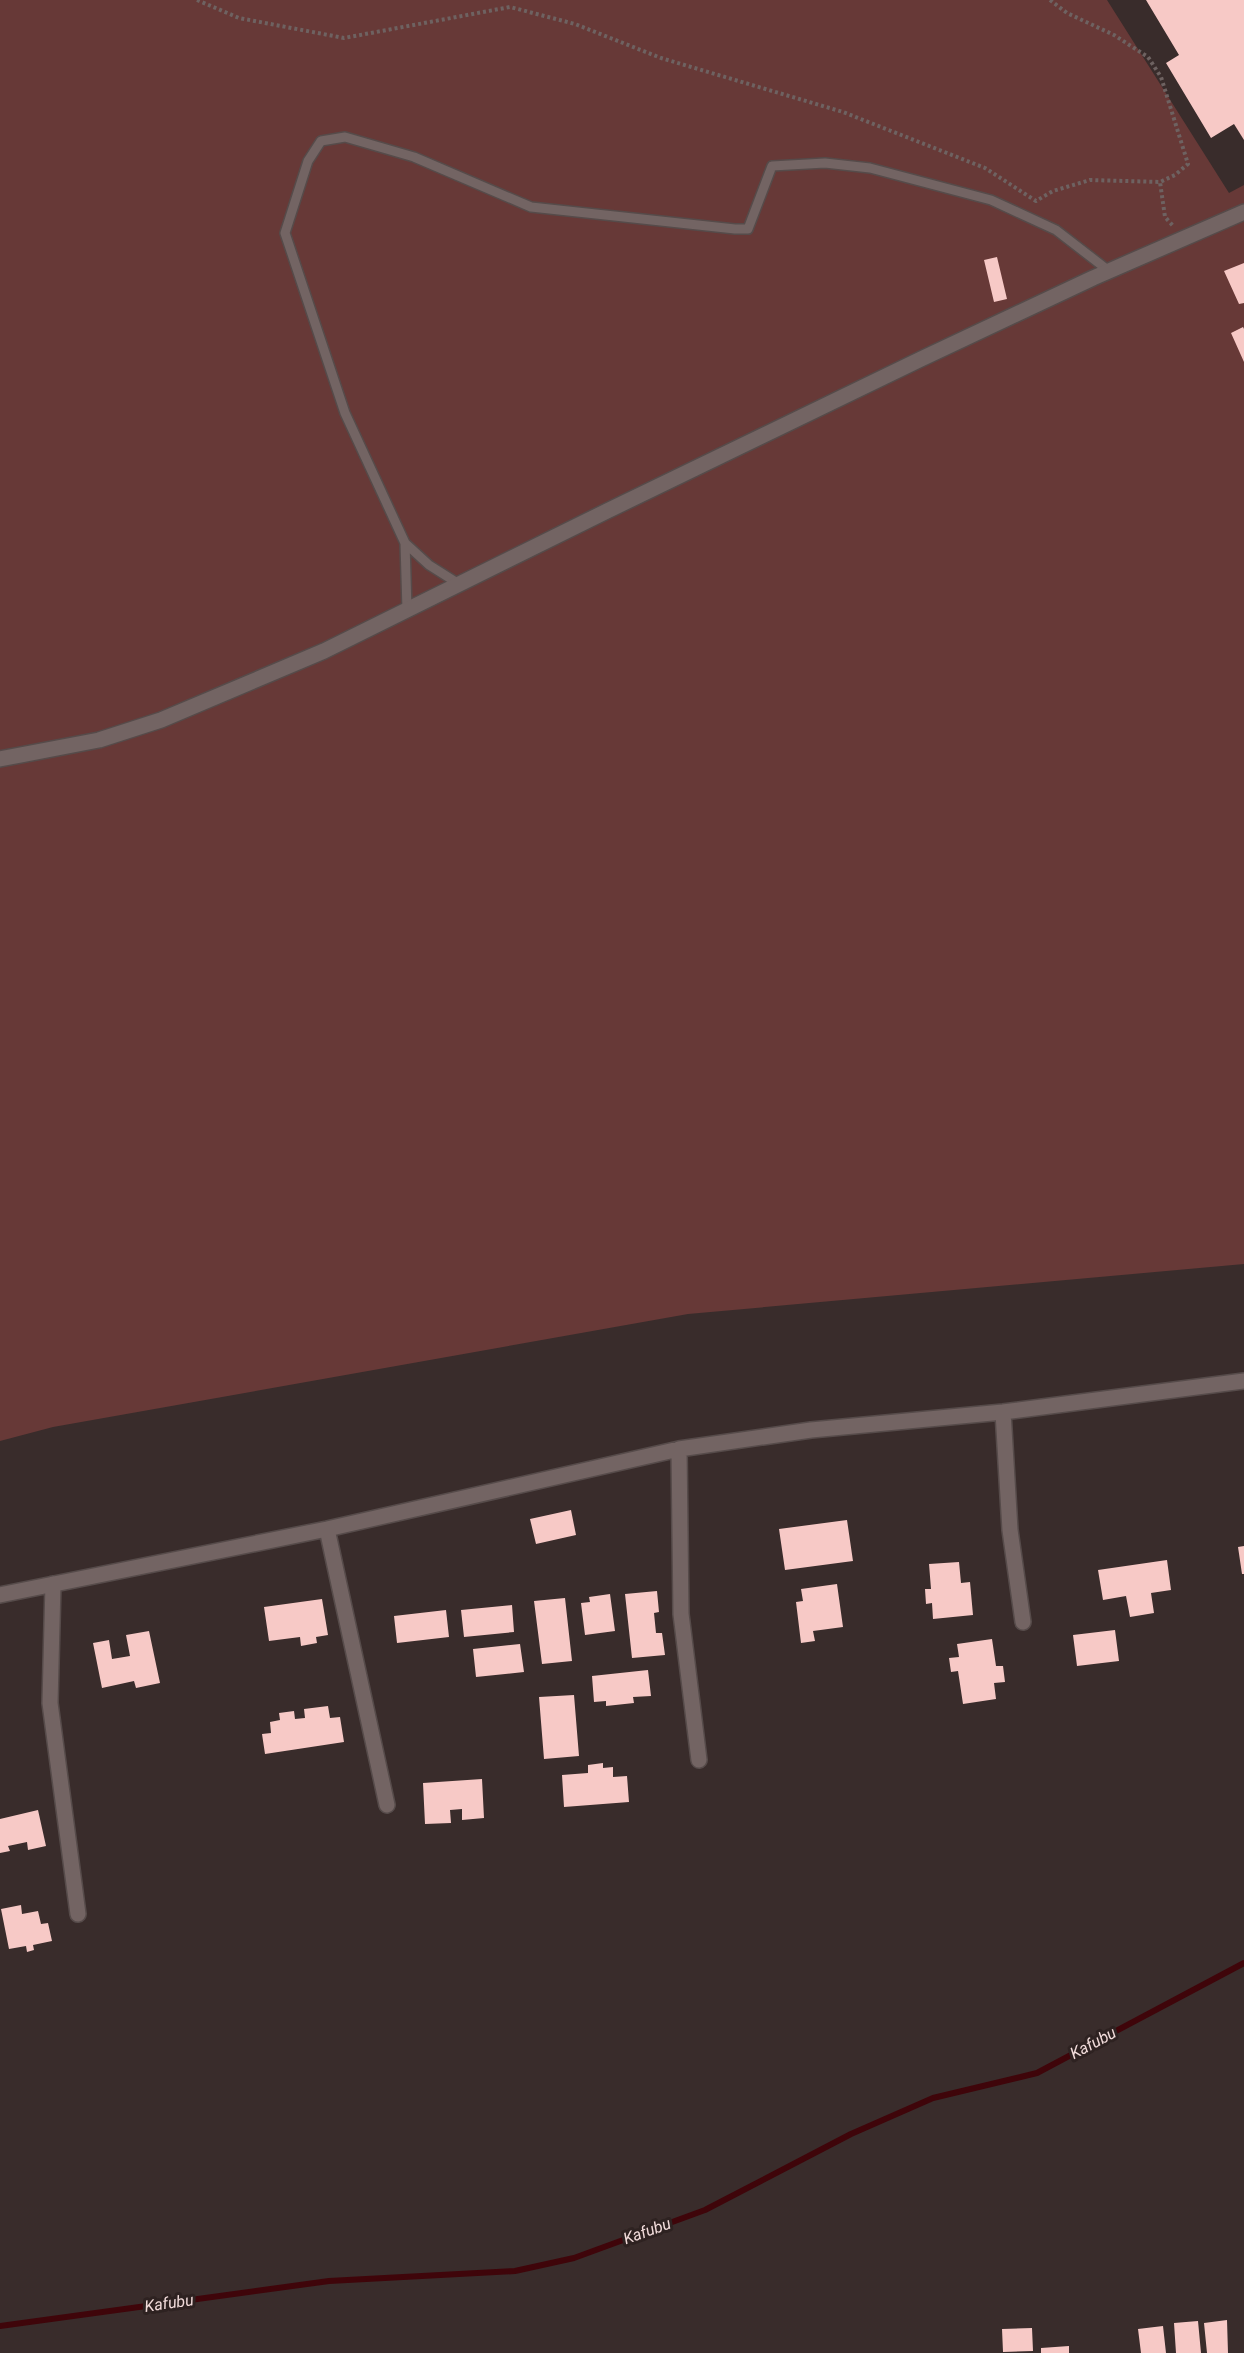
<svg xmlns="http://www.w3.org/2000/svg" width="1244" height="2353" font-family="Roboto,sans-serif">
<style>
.green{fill:#673937}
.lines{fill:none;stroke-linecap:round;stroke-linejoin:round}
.stream{stroke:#3f050a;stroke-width:6}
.building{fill:#f7c9c6}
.lane-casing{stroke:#564b4a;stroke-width:12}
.street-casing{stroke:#564b4a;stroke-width:18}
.path{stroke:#6e6261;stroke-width:4;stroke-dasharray:3 3;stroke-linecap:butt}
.lane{stroke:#736463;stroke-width:9}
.street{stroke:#736463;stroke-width:15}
.labels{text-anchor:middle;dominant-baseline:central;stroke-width:6;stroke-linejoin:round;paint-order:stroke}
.water-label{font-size:16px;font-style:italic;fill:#f2dcdb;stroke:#2e2221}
</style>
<rect width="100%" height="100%" fill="#392c2b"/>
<!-- green -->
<path class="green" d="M0,0H1107L1229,193L1244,185V1264L688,1314L53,1427L0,1441Z"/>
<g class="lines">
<!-- stream -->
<path class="stream" d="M0,2326L329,2281L515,2271L574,2258L705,2210L851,2134L933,2098L1037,2073L1244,1963"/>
</g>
<!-- building -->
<path class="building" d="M1146,0H1244V140L1234,124L1211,138L1166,63L1179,55Z
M997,257L1007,299L994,302L984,260Z
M1244,263V303L1239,304L1224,271Z
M1243,327L1244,329V362L1231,333Z
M571,1510L576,1535L536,1544L530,1519Z
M847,1520L853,1561L785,1570L779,1529Z
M1244,1546V1574H1242L1238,1547Z
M1167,1560L1171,1590L1151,1593L1154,1613L1130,1617L1126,1596L1103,1600L1098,1570Z
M959,1562L961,1583L970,1582L973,1615L933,1619L932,1603L926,1604L925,1589H931L929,1564Z
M837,1584L843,1627L813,1631L815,1641L801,1643L796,1602L803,1601L801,1589Z
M657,1591L659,1612L654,1613L656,1633H662L665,1655L632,1658L625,1594Z
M610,1594L615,1631L585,1635L581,1603L590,1602L589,1597Z
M565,1598L572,1661L542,1664L534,1601Z
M322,1599L328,1635L316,1637L317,1643L301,1646L300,1637L269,1641L264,1607Z
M512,1605L514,1632L464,1637L461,1610Z
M446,1610L449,1637L397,1643L394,1616Z
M1115,1630L1119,1661L1077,1666L1073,1635Z
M149,1631L160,1683L136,1688L134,1681L102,1688L93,1643L109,1640L112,1659L130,1656L126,1635Z
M992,1639L996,1666H1003L1005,1682L994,1683L996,1699L963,1704L958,1671L951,1672L949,1658L959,1657L957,1644Z
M520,1644L524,1672L476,1677L473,1649Z
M648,1670L651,1696L633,1697L634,1703L606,1706V1701L594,1702L592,1676Z
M574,1695L579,1756L544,1759L539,1697Z
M328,1706L330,1718L340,1717L344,1742L265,1754L262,1734L271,1733L270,1722L280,1720L279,1713L294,1711L295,1719L305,1718L304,1709Z
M603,1763V1768L613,1767V1777L627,1776L629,1802L564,1807L562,1775L588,1773V1765Z
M482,1779L484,1818L462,1820V1809L450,1810L451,1823L425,1824L423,1783Z
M38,1810L46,1846L28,1850L27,1842L8,1846L10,1851L0,1853V1819Z
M21,1905L22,1914L38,1911L41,1924L48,1923L52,1941L33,1945L34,1950L27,1952L26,1946L9,1949L1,1909Z
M1227,2320L1228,2353H1207L1204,2323Z
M1198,2321L1201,2353H1176L1174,2323Z
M1163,2326L1166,2353H1141L1138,2329Z
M1032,2328L1033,2351L1003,2352L1002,2329Z
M1069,2346V2353H1041V2348Z"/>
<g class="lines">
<!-- lane casing -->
<g class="lane-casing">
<path id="lane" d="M405,543L407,610
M459,584L429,565L405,543L345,413L285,233L308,161L321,141L345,137L414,157L531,207L735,229H748L772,166L825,163L870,168L991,200L1056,230L1109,271"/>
</g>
<!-- street casing -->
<g class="street-casing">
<path id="street" d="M0,759L99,740L161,720L324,651L607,511L921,359L1093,278L1244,212
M1003,1412L1010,1530L1023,1622
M679,1449L681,1614L699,1760
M327,1529L387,1805
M53,1584L50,1703L78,1914
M0,1595L327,1529L679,1449L811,1430L1003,1412L1244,1381"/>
</g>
<!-- path -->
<path class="path" d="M197,0L239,18L344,38L510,7L575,24L661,58L843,112L985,168L1036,201L1053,191L1090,180L1160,182L1165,217L1174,227
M1050,0L1067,13L1114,35L1148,57L1161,77L1188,164L1175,175L1160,182"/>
<!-- lane -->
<use href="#lane" class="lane"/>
<!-- street -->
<use href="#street" class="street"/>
</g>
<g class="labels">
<!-- water labels -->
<g class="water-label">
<text transform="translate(1093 2043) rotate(-28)">Kafubu</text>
<text transform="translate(647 2231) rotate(-20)">Kafubu</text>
<text transform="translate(169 2303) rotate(-8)">Kafubu</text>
</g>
</g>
</svg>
